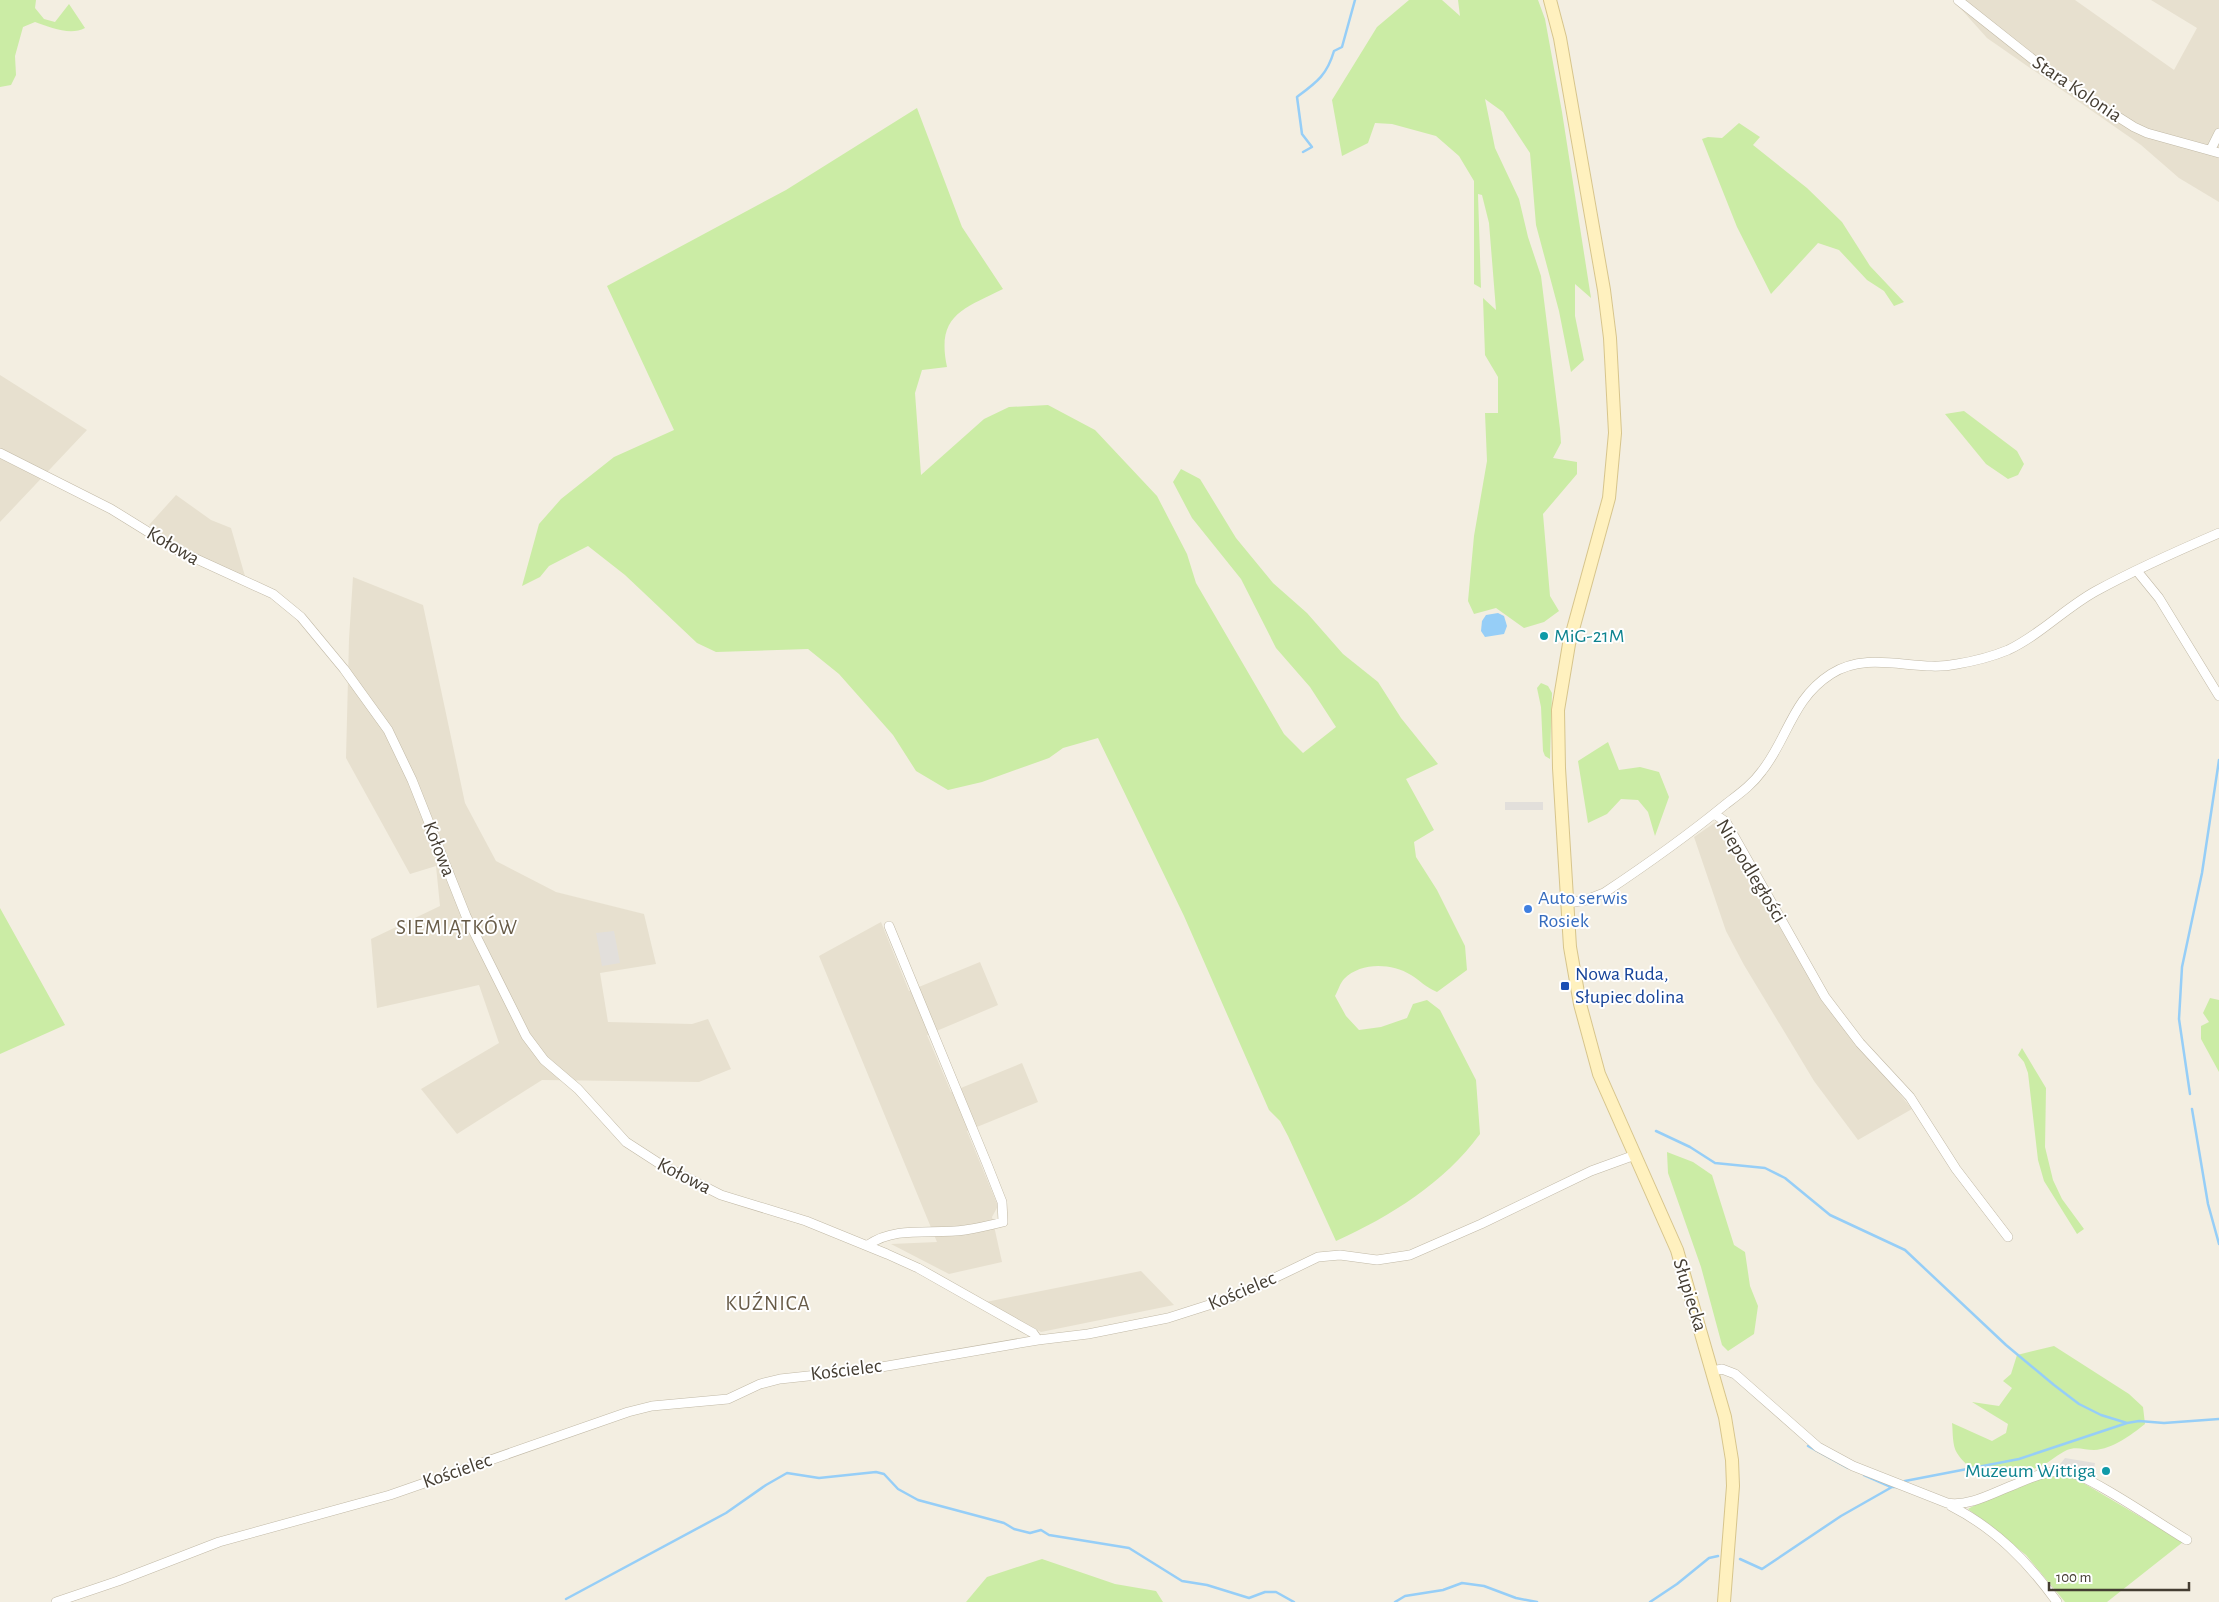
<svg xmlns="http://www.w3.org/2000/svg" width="2219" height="1602" viewBox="0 0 2219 1602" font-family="'Alegreya Sans',sans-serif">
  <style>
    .residential { fill: #e7e0cf }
    .green { fill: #cbeca5 }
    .parking { fill: #e2dfdb }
    .water { fill: #96cef7 }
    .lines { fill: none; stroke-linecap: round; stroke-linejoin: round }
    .stream { stroke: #96cef7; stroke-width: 2.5 }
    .street-casing { stroke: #c1b9a6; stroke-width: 10 }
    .secondary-casing { stroke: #d7c58c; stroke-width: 14 }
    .street { stroke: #fff; stroke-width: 9 }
    .secondary { stroke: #fff1bf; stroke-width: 12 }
    .culture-dot { fill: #0f9aa8; stroke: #fff; stroke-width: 2 }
    .shop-dot { fill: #3f7fe0; stroke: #fff; stroke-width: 2 }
    .transit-dot { fill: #1a4fb4; stroke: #fff; stroke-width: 2 }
    .labels { text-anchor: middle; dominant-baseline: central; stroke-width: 4; stroke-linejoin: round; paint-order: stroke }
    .street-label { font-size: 20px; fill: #443d32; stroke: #fff }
    .culture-label { font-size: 20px; fill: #0d838f; stroke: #fff; text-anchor: start }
    .shop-label { font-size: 20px; fill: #366cbe; stroke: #fff; text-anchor: start }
    .transit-label { font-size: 20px; fill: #164399; stroke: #fff; text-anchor: start }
    .neighbourhood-label { font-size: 21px; letter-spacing: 1px; fill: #685c48; stroke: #fff }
  </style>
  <rect width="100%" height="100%" fill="#f3eee1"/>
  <path class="residential" d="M1953,0h122l99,70 23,-42 -46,-28h68v202l-40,-24 -38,-33 -154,-107z
    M0,375l87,55 -87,92z
    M176,495l35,25 20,8 14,48 -45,-16 -51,-35z
    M353,577l70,28 42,198 31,58 60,31 88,22 12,50 -56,9 8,49 84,2 16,-5 23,50 -32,13 -157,-2 -85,54 -36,-45 78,-46 -20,-58 -102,23 -6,-69 69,-33 -4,-40 -26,8 -64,-116 3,-119z
    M1717,821l106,179 89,109 -54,31 -44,-59 -70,-116 -18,-34 -32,-94z
    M881,922l28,69 71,-29 18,43 -71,30 24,57 71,-29 16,39 -71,29 31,75 -6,11 10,45 -53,12 -58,-30 46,-2 -118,-286z
    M1141,1271l33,34 -133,27 -55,-30z"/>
  <path class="green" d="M0,0h36l-1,8 9,11 11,3 14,-18 16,24c-15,8 -35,-1 -50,-6l-12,5 -8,29 1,19 -5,10 -11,2z
    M1409,0h33l18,16 -2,-16h80l7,19 17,93 29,186 -16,-14v32l9,44 -13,12 -12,-61 -23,-86 -6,-72 -27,-41 -18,-13 10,49 24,51 9,38 13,39 19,153 1,14 -8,15 24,4v12l-34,40 7,82 9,15 -15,11 -20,6 -28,-20 -22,6 -6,-13 6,-65 13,-75 -2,-48h13v-36l-13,-22 -2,-57 13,12 -7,-87 -7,-28 -4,-1 3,94 -7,-4v-103l-15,-25 -23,-20 -44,-12 -17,-1 -7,20 -26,13 -10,-56 45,-73z
    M917,108l45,119 41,62c-40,20 -67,26 -56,78l-25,3 -7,23 6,82 63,-56 25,-12 39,-2 47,25 62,66 30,58 9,29 88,151 19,19 33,-26 -26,-40 -34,-39 -35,-69 -49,-61 -19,-36 8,-13 19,10 36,59 37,45 34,30 36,41 35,28 23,36 37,46 -32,15 28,51 -20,12 2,15 21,33 28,56 2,24 -30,22c-12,-5 -16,-11 -26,-17 -20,-12 -50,-13 -67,4 -4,4 -6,12 -9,17l11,20 13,14 22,-3 26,-9 6,-14 14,-4 13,10 36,70 4,54c-36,49 -89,82 -144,107l-48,-105 -8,-15 -11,-11 -85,-194 -86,-178 -35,10 -14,10 -67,24 -34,8 -32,-19 -23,-36 -54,-61 -31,-25 -92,3 -19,-9 -72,-68 -37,-29 -39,20 -9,11 -18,9 17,-62 22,-25 53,-42 60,-27 -67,-144 179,-96z
    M1739,123l21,14 -7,8 54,43 35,34 28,44 34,36 -10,4 -10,-15 -17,-11 -28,-30 -21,-7 -47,51 -34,-67 -35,-88 6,-2 14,1z
    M1964,411l53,40 7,13 -6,11 -10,4 -22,-15 -41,-50z
    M1541,683l7,3 4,7 -2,66 -5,-3 -2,-5 -2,-44 -4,-19z
    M1608,742l11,28 21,-3 19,5 10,25 -14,39 -7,-24 -10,-12 -17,-1 -14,15 -19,9 -10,-62z
    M0,908l65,117 -65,29z
    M2210,998l9,2v72l-18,-33v-13l8,-4 -6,-9z
    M2022,1048l24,40 -1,59 8,33 9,19 22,30 -7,5 -33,-53 -6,-21 -10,-87 -4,-11 -6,-7z
    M1667,1152l26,10 19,13 22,70 11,7 5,34 8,20 -4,28 -26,17 -6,-6 -21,-78 -33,-94z
    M2054,1346l75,48 14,13 2,17c-14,11 -32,25 -51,26 -9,0 -18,-4 -27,0 -9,4 -17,12 -26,16 -28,12 -65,17 -84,-13 -5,-7 -4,-22 -5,-30l40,18 14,-8 2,-9 -36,-22 27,4 13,-18 -9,-7 8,-7 6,-19z
    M2058,1476l12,1 15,7 98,58 -76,60h-42l-39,-47 -58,-46c27,-15 59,-28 90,-33z
    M1042,1559l73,25 41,7 7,11h-197l21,-25z"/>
  <path class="parking" d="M1505,802h38v8h-38z
    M614,931l6,32 -18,3 -6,-33z
    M2065,1458l30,5 -3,16 -35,-11z"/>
  <path class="water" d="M1498,613l6,3 3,10 -3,8 -19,3 -4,-6 1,-10 4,-6z"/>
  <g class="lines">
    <path class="stream" d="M1303,152l9,-5 -10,-13 -5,-37c20,-15 30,-22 37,-46l8,-4 13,-47
      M2190,1094l-11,-75 3,-52 20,-94 17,-113
      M2192,1109l16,95 11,40
      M1656,1131l34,16 25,16 50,5 20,10 45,37 75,35 101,95 48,40 25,19 22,11 26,8
      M1808,1446l40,22
      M1864,1475l27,12
      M1905,1481l114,-22 108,-36 12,-2 25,2 55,-4
      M1740,1559l22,10 79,-53 51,-29h5
      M566,1599l160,-86 40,-28 21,-12 32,5 57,-6 8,2 14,15 20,11 86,23 10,6 16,4 11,-3 8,5 80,13 53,33 25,4 42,13 16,-6h11l18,10
      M1395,1602l10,-6 38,-6 19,-7 22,3 32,12 21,4
      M1650,1602l27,-18 32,-26 9,-2"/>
    <defs>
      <path id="street" d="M1958,0l97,77 79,50 13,6 72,20
        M2211,149l8,-16
        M0,453l111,56 68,42 94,43 28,23 43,52 44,61 24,50 54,136 60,120 18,24 34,29 48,53 34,22 61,31 85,26 81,33 31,14 115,65 5,7
        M2137,571l22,27 60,98
        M1716,815l10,7 99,175 35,46 50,54 46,72 52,68
        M1568,903l18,-3 18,-7c42,-28 83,-57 122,-89 13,-10 26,-19 36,-33 26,-33 30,-72 69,-97 39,-25 85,-1 126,-10 18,-3 34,-7 51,-14 32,-15 57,-42 88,-59 40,-22 81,-40 123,-58
        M868,1245c28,-20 65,-10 97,-15 13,-2 26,-5 38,-8l-1,-20 -15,-38 -98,-238
        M1713,1371l9,-2 13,5 83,73 35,19 94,37c23,4 47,-11 69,-19 14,-6 32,-14 48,-13 23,2 99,55 123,69
        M1951,1506c45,23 77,56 106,96
        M56,1602l62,-21 101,-39 171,-47 238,-83 24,-6 76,-7 32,-15 20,-5 84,-9 174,-30 50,-6 80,-16 69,-22 81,-39 22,-2 37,5 33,-5 71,-31 110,-53 44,-16"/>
      <path id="secondary" d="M1550,0l10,38 44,252 6,48 5,95 -6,65 -40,146 -11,66 1,58 11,179 10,57 19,70 78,176 48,167 7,43 1,26 -9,116"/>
    </defs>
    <use href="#street" class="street-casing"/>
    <use href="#secondary" class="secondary-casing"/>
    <use href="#street" class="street"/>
    <use href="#secondary" class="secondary"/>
  </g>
  <g class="culture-dot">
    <circle cx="1544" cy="636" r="5"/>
    <circle cx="2106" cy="1471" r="5"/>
  </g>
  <circle class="shop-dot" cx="1528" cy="909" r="5"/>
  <rect class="transit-dot" x="1560" y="981" width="10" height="10" rx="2.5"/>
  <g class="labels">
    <g class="street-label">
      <text transform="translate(2077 89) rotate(34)">Stara Kolonia</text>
      <text transform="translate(173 546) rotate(30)">Kołowa</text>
      <text transform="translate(439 849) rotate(69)">Kołowa</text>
      <text transform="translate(1751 871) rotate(59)">Niepodległości</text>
      <text transform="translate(684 1176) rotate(27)">Kołowa</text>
      <text transform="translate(1242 1291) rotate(-23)">Kościelec</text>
      <text transform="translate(1690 1295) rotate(73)">Słupiecka</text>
      <text transform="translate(846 1370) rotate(-7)">Kościelec</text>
      <text transform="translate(457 1471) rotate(-19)">Kościelec</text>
    </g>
    <g class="culture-label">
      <text x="1554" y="636">MiG-21M</text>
      <text x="2096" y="1471" text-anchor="end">Muzeum Wittiga</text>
    </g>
    <g class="shop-label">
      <text x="1538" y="898">Auto serwis<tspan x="1538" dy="23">Rosiek</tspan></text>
    </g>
    <g class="transit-label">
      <text x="1575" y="974">Nowa Ruda,<tspan x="1575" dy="23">Słupiec dolina</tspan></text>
    </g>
    <g class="neighbourhood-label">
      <text x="457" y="927">SIEMIĄTKÓW</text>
      <text x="768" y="1303">KUŹNICA</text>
    </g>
  </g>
  <path d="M2049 1582v8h140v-8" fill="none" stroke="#443d32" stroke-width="2.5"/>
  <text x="2056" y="1582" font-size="15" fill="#443d32" stroke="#ffffff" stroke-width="4" paint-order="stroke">100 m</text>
</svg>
